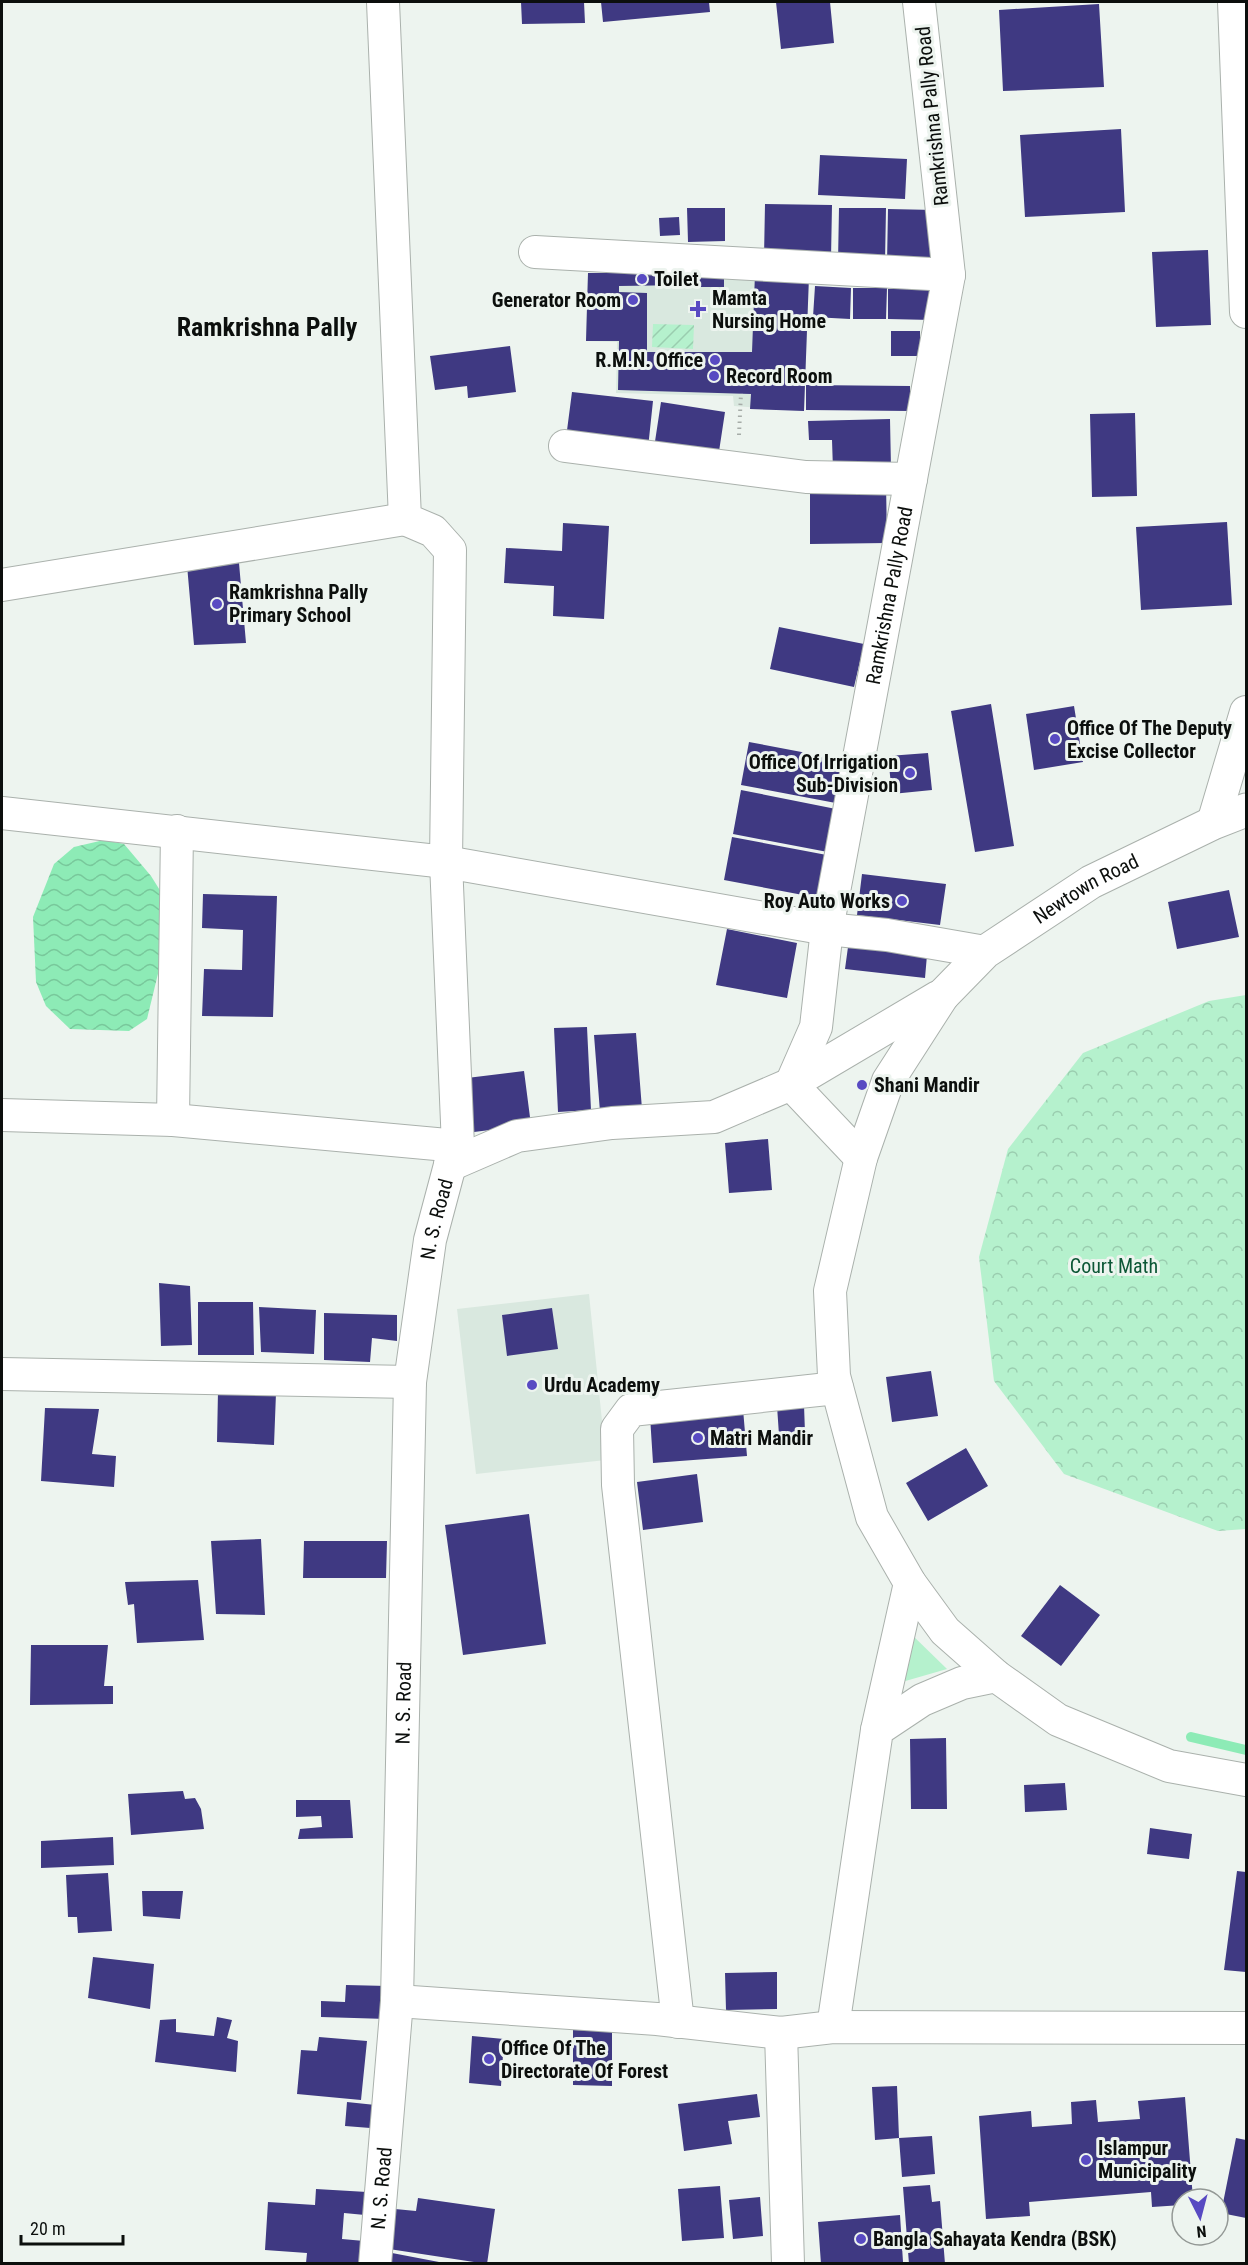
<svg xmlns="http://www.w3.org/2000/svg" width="1248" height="2265" viewBox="0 0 1248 2265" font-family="'Roboto Condensed',sans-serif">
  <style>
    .built { fill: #d9e8df }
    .grass { fill: #b5f1cd }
    .park { fill: url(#park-crowns) }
    .garden { fill: url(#garden-furrows) }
    .water { fill: url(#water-waves) }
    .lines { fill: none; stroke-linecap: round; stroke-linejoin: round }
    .stream { stroke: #8debb6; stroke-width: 10 }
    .building { fill: #3f3982 }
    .minor-casing { stroke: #aab1ac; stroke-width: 34 }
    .tertiary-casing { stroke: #aab1ac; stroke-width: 35 }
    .path { stroke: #a6aca8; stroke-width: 4; stroke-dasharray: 1.5 4.5; stroke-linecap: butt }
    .minor { stroke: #fff; stroke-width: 32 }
    .tertiary { stroke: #fff; stroke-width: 33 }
    .poi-dot { fill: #584ac2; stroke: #edf4ef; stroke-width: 2 }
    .labels { text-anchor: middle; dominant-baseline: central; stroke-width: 6; stroke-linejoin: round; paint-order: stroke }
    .street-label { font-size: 20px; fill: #0c0f0d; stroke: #edf4ef }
    .poi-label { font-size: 20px; font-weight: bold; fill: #0c0f0d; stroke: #edf4ef; text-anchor: start }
    .park-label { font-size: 20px; fill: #0c5736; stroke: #edf4ef }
    .district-label { font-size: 26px; font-weight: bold; fill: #0c0f0d; stroke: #edf4ef }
  </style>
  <defs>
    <pattern id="park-crowns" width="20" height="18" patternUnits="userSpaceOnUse" patternTransform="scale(1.5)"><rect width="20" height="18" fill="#b5f1cd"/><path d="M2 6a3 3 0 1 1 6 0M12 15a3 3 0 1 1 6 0" fill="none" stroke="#9acdaf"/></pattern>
    <pattern id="garden-furrows" width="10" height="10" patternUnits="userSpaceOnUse" patternTransform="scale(1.5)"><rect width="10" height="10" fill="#b5f1cd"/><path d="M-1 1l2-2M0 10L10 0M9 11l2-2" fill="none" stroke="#9acdaf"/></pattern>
    <pattern id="water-waves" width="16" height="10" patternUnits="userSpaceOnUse" patternTransform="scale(1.5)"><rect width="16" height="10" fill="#8debb6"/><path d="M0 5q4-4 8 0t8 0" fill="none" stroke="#78c89b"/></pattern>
  </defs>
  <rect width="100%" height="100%" fill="#edf4ef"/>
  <path class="built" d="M588,273l221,3 -5,135 -70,-5 -1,-10 -117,-3 1,-51 -31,-1z
    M589,1294l17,166 -130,14 -19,-165z"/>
  <path class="grass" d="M909,1632l38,37 -45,13z"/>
  <path class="park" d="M1246,995v534l-28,2 -154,-57 -70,-93 -15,-124 29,-108 75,-96 126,-52z"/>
  <path class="garden" d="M653,324l41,1 -1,24 -41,-2z"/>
  <path class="water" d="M104,840l20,4 27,32 10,16 3,57 -17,70 -18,12 -59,-2 -24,-23 -10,-24 -3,-65 21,-53 20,-17z"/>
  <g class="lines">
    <path class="stream" d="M1191,1737l55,13"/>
  </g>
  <path class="building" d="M521,2h63l1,21 -63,1z
    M601,2h108l1,10 -107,10z
    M776,2h54l4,41 -53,6z
    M1099,4l5,83 -101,4 -4,-81z
    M1121,129l4,83 -100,5 -5,-82z
    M820,155l87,4 -2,40 -87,-4z
    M765,204l67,1 -1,54 -67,-2z
    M687,208h38v33l-37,1z
    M839,208h47l-1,54h-47z
    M888,209l47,1 -1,54h-47z
    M679,217l1,18 -20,1 -1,-18z
    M1208,250l3,75 -55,2 -4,-75z
    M688,267v18l-69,1v6l28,1v59h105l3,-78 54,2 -5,135 -54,-2 1,-15 -133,-4 1,-49h-33l2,-68h31l1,-5z
    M691,270l33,1v16h-33z
    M815,286l36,2 -1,31 -37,-2z
    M853,288h34l-1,31h-33z
    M888,289h45l-1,31 -44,-1z
    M891,331h29v25h-29z
    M510,346l6,46 -48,6 -1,-12 -32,4 -5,-34z
    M806,385l104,1v25l-104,-1z
    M572,392l81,9 -5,47 -82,-10z
    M661,402l64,10 -7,46 -64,-10z
    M1135,413l2,83 -45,1 -2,-83z
    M890,419l1,49 -58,2 -1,-30h-23l-1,-19z
    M886,482l1,61 -77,1v-60z
    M1227,522l5,83 -91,5 -5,-83z
    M563,523l46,3 -5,93 -51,-3 1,-30 -50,-3 2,-35 56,3z
    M239,563l7,80 -52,2 -7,-80z
    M779,627l85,17 -10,43 -84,-18z
    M991,704l23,142 -39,6 -24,-141z
    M1074,706l9,56 -49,8 -8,-56z
    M749,742l100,19 -8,43 -100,-19z
    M928,753l4,37 -40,4 -4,-38z
    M741,790l100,20 -8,43 -100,-19z
    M732,837l100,19 -8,43 -100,-19z
    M862,874l84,10 -6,41 -83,-10z
    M1229,890l10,47 -62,12 -9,-47z
    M203,894l74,2 -4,121 -71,-1 2,-47 38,1 1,-40 -41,-2z
    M727,929l70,14 -10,55 -71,-13z
    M848,947l79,8 -2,23 -80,-9z
    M587,1027l4,83 -33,2 -4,-84z
    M636,1033l6,76 -42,3 -6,-77z
    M524,1071l7,54 -57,7 -7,-54z
    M768,1139l4,51 -43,3 -4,-50z
    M159,1283l31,3 2,59 -31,1z
    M198,1302h55l1,53h-56z
    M259,1307l57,3 -2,44 -53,-2z
    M552,1308l6,41 -51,7 -5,-41z
    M324,1313l73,2v26l-25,-3 -2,24 -46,-2z
    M931,1371l7,45 -46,6 -6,-45z
    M218,1391l58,2 -2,52 -57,-3z
    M804,1405l1,28 -26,2 -2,-29z
    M45,1408l54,1 -7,45 24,2 -2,31 -73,-6z
    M743,1409l4,47 -94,7 -3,-47z
    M966,1448l22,38 -60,35 -22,-38z
    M697,1474l6,48 -60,8 -6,-48z
    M529,1514l17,130 -83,11 -18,-130z
    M261,1539l4,76 -49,-1 -5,-73z
    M304,1541h83l-1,37h-83z
    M198,1580l6,60 -67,3 -3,-39 -6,1 -3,-23z
    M1060,1585l40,30 -39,51 -40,-30z
    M31,1645h77l-4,41h9v18l-83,1z
    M946,1738l1,71h-36l-1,-70z
    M1065,1783l2,27 -42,2 -1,-27z
    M183,1791l2,8 10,-1 6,11 3,20 -73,6 -3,-41z
    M296,1800h54l3,38 -55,1 2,-10 22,-2 -1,-11 -25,1z
    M1150,1828l42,6 -3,25 -42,-5z
    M113,1837l1,28 -73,3v-27z
    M1237,1871l9,1v100l-22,-2z
    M108,1873l4,58 -34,2 -1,-16h-9l-2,-42z
    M142,1891h41l-3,28 -37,-3z
    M93,1957l61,7 -4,45 -62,-11z
    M777,1972v37l-51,1 -1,-37z
    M346,1985l42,1 -1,33 -66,-2v-16l24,1z
    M217,2017l15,3 -5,18 11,3 -2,31 -81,-10 5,-42 16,-1v13l38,4z
    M573,2030l39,1v55l-39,-1z
    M472,2036l32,3 -3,47 -32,-3z
    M319,2037l48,4 -6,59 -64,-6 4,-44 16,1z
    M897,2086l2,52 -24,2 -3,-53z
    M757,2094l3,23 -32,4 4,23 -48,7 -6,-47z
    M1185,2097l8,102h-11v6l-30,2 -1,-15 -122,10 1,14 -44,3 -7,-103 52,-5 1,16 40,-3 -1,-22 25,-2 2,22 42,-3 -2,-18z
    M347,2102l38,4 -2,23 -38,-3z
    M932,2136l3,38 -33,3 -3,-39z
    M1236,2138l10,2v78l-25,-5z
    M930,2185l2,17 8,-1 5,63h-36l-6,-77z
    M720,2186l4,52 -42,3 -4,-52z
    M316,2189l51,3 -2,23 -21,-2 -2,26 22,2 -2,23 -56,-1 1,-10 -42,-3 3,-48 47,3z
    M760,2197l3,39 -30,3 -4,-39z
    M418,2198l77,11 -8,55 -98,-15 6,-40 21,2z
    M900,2215l3,47 -82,2 -3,-42z
    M392,2253l47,9v2h-48z"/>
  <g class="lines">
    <defs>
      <g id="minor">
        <path d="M1234,2l12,310"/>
        <path d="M535,252l414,23"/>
        <path d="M565,446l241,31 105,2"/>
        <path d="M2,585l403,-66"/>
        <path d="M2,813l444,49 4,-312 -17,-19 -28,-12 -22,-517"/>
        <path d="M1213,823l33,-111"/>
        <path d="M944,994l-56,87 -27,77 -31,133 4,85 38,141 38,66 35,48 51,45 62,44 111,46 77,14"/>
        <path d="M2,1115l171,5 285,26"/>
        <path d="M173,1120l4,-289"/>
        <path id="s1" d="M861,1158l-70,-74 25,-57 11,-98 122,-654 -30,-273"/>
        <path d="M450,1165l67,-29 95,-13 102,-6 77,-33 147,-87"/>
        <path d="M2,1374l408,8"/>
        <path d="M877,1730l33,-147"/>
        <path d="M397,2001l260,18 124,14 52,-6 413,1"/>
        <path d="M678,2022l-60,-537 -1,-56 14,-19 206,-22"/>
        <path d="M833,2027l44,-297 45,-30 40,-17 34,-7"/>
        <path d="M781,2033l7,231"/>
        <path id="s2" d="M375,2264l22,-263 13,-619 20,-142 20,-75 8,-19 -12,-284 381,67 60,6 98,17"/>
      </g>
      <g id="tertiary">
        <path id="s3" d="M944,994l41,-42 106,-70 122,-59 33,-13"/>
      </g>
    </defs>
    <use href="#minor" class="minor-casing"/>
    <use href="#tertiary" class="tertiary-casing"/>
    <path class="path" d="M739,435l2,-42"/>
    <use href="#minor" class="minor"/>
    <use href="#tertiary" class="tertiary"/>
  </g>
  <g class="poi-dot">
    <circle cx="642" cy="279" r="6"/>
    <circle cx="633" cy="300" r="6"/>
    <path d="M695 300h6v6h6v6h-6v6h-6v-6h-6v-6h6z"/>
    <circle cx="715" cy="360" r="6"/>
    <circle cx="714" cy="376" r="6"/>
    <circle cx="217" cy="604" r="6"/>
    <circle cx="1055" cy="739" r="6"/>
    <circle cx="910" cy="773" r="6"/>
    <circle cx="902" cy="901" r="6"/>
    <circle cx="862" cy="1085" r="6"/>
    <circle cx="532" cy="1385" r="6"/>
    <circle cx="698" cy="1438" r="6"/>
    <circle cx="489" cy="2059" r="6"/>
    <circle cx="1086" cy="2160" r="6"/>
    <circle cx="861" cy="2239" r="6"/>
  </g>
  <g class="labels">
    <g class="street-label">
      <text transform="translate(932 116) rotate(-96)">Ramkrishna Pally Road</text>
      <text stroke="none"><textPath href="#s1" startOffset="602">Ramkrishna Pally Road</textPath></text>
      <text stroke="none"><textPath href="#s3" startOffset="178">Newtown Road</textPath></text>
      <text stroke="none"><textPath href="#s2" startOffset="1048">N. S. Road</textPath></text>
      <text stroke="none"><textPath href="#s2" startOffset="562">N. S. Road</textPath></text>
      <text stroke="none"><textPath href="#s2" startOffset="76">N. S. Road</textPath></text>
    </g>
    <g class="poi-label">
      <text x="654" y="279">Toilet</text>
      <text x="712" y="298">Mamta<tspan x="712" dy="23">Nursing Home</tspan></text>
      <text x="621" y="300" text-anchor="end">Generator Room</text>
      <text x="703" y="360" text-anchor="end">R.M.N. Office</text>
      <text x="726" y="376">Record Room</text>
      <text x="229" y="592">Ramkrishna Pally<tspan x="229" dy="23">Primary School</tspan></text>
      <text x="1067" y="728">Office Of The Deputy<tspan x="1067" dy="23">Excise Collector</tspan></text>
      <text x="898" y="762" text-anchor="end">Office Of Irrigation<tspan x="898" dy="23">Sub-Division</tspan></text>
      <text x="890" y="901" text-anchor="end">Roy Auto Works</text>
      <text x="874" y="1085">Shani Mandir</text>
      <text x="544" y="1385">Urdu Academy</text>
      <text x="710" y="1438">Matri Mandir</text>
      <text x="501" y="2048">Office Of The<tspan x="501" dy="23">Directorate Of Forest</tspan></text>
      <text x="1098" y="2148">Islampur<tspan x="1098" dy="23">Municipality</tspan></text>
      <text x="873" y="2239">Bangla Sahayata Kendra (BSK)</text>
    </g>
    <g class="park-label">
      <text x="1114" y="1266">Court Math</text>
    </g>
    <g class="district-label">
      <text x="267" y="327">Ramkrishna Pally</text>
    </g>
  </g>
  <rect width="1248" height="2265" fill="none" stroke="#0c0f0d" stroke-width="6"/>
  <g transform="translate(1200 2217) rotate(174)"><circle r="28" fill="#edf4ef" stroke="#939895" stroke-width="1.5"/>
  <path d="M0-4.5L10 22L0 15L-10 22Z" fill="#584ac2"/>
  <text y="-9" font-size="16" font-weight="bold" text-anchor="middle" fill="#0c0f0d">N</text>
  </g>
  <path d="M21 2235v9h102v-9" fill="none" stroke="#0c0f0d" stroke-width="3"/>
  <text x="30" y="2235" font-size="18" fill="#0c0f0d" stroke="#edf4ef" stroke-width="4.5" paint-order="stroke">20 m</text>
</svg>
